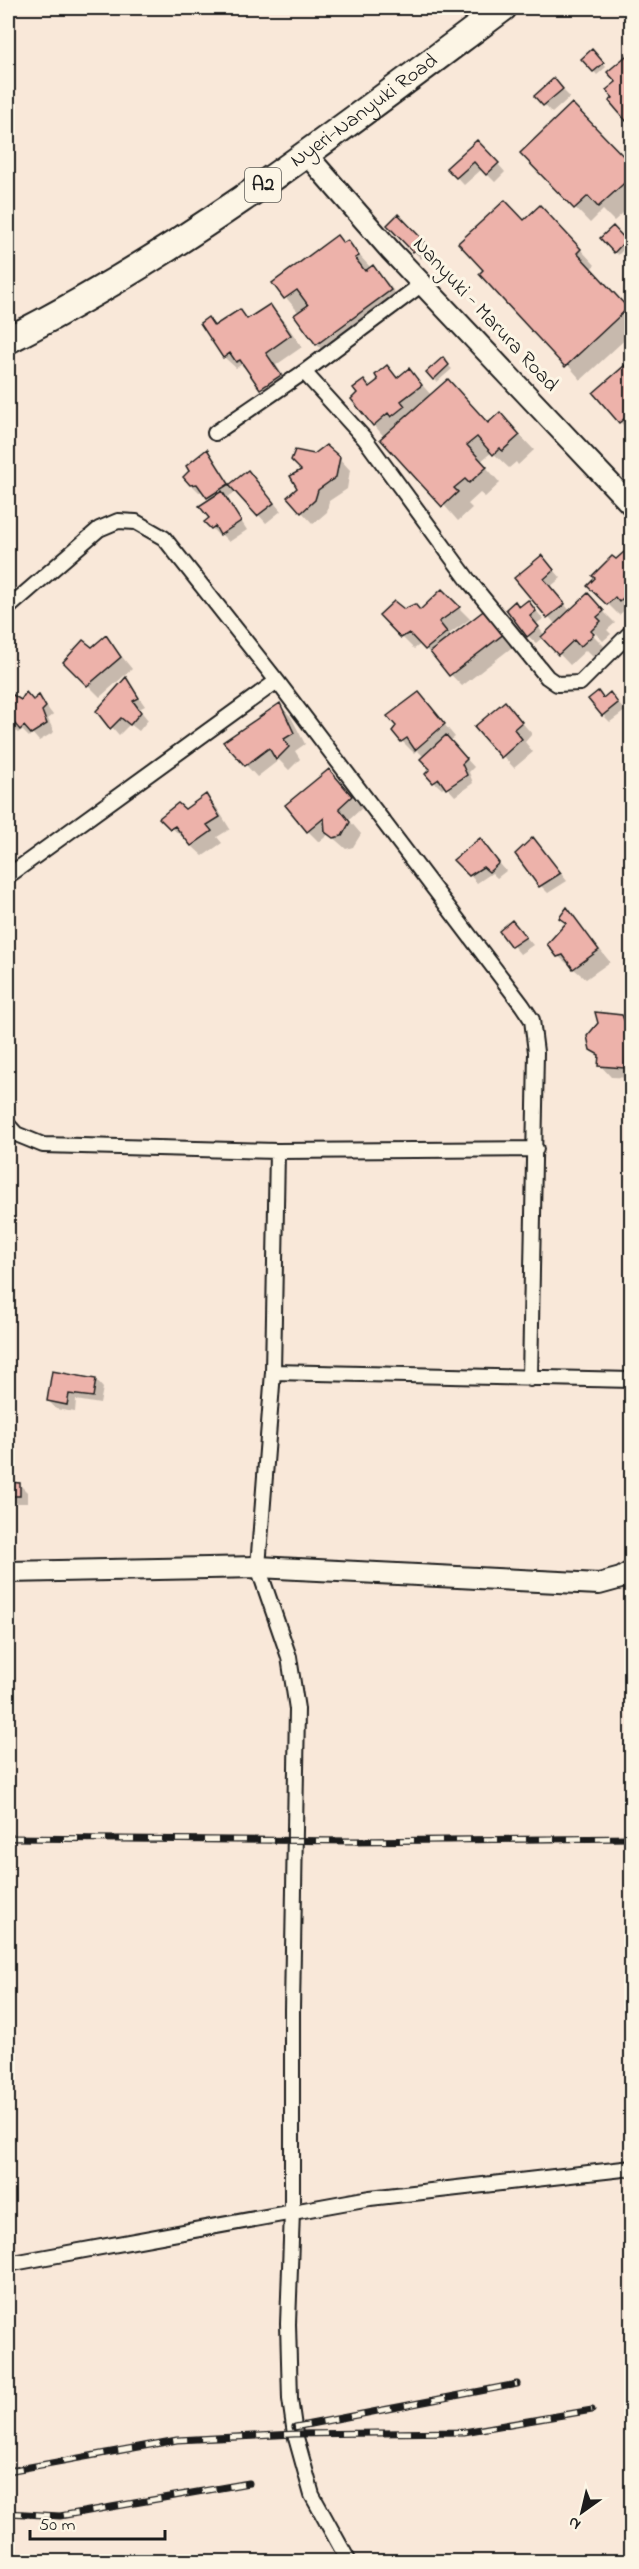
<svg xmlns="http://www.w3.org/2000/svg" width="639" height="2569" viewBox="0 0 639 2569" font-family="'Indie Flower',sans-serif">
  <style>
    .shadow { fill: #0003 }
    .building { fill: #edb2aa; stroke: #1c1c1c; stroke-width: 1.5 }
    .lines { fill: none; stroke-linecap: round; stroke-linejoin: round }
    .street-casing { stroke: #1c1c1c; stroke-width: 18 }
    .secondary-casing { stroke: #1c1c1c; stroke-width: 24 }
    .highway-casing { stroke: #1c1c1c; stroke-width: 30 }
    .street { stroke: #fcf5e5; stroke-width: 14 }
    .secondary { stroke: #fcf5e5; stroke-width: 20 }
    .highway { stroke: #fcf5e5; stroke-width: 26 }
    .rail-casing { stroke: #1c1c1c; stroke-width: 7 }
    .rail { stroke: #fcf5e5; stroke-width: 4.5; stroke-dasharray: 14; stroke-linecap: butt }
    .labels { text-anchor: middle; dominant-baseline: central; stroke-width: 6; stroke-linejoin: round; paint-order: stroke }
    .shield { fill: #fcf5e5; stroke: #5f5d58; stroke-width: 1.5 }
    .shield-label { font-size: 20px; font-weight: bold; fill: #1c1c1c }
    .street-label { font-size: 21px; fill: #1c1c1c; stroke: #fcf5e5 }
  </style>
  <rect width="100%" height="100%" fill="#f9e8d9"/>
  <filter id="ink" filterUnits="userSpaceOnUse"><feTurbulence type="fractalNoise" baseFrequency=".0167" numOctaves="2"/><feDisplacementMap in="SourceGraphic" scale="12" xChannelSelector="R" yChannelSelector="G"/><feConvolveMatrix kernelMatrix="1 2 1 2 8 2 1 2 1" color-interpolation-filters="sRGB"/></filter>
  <g filter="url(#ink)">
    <path class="shadow" d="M632,24v10l-6,-6z
      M592,51l14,16 -9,8 -14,-16z
      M561,88l9,9 -18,16 -16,-17z
      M485,149l20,23 -10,10 -13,-13 -18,16 -16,-17z
      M522,153l110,13v39l-18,16 -11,-11 -13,13z
      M398,217l32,33 -9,9 -32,-34z
      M524,222h31l40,43 -5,4 42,44v20l-51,47 -96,-110z
      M613,228l15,17 -10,10 -16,-17z
      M347,242l24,26 16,14 18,24 -73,53 -15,-14 -21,-29 3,-3 -25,-30z
      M270,306l11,11 21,30 -26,18 15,22 -19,12 -22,-27 -9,-7 -5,3 -12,-11 -16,-38 8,8 24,-16 9,9z
      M632,361v72l-12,-11z
      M446,363l6,6 -15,13 -9,-10z
      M387,367l11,12 11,-9 22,25 58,29 11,-10 34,36 -16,15 -2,-3 -7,6 -17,-16 -11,9 19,22 -15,14 -5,-4 -12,11 4,4 -14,13 -84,-96 -4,-37 11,-8z
      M207,451l24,34 17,-13 33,39 -15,12 -29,-32 -11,7 21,32 -18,12 -8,-8 -2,2 -13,-14 5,-4v-18l-7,-9 -5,1 -8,-8z
      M339,458l11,12 -3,19 -18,12 -2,11 -14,12 -11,-12 -3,-24z
      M616,561l16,1v49l-5,-3 -8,7 -29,-29z
      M549,564l12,14 -11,9 21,25 17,-16 27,27 -8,7 4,4 -8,7 -17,-17 -2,2 20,20 -11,11 -7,-7 -16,15 -27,-28 -7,6 -8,-7 -8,-28 8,-6 7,7 8,10 -7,5 9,12 11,-11 -40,-47z
      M442,591l28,28 -21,15 3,4 34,-27 29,34 -53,41 -41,-42 -7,5 -12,-12 2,-26h16z
      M106,637l26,32 -32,28 -35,-35 28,-13z
      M126,679l19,27 -6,3 9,11 -9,11 -9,-7 -11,11 -21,-24z
      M8,694l13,8h12l6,-5 14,18 -5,4 6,13 -15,9 -7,-8 -3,4 -7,-7 -4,3 -10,-9z
      M419,694l36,43 -5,4 24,26 -5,5 4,11 -18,13 -9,-10 -4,3 -8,-7 -2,-13 -8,-12 -7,-7 -3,3 -12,-12z
      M610,694l15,17 -15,11 -7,-7v-16z
      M505,703l27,31 -7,8 8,10 -19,16 -38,-41z
      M280,705l11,12 14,27 -10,7 5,8 -11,11 -10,-10 -22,17 -11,-12z
      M340,783l22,25 -13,12 12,14 -8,13 -7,2 -17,-15 -10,8 -11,-11z
      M206,796l11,12 13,21 -13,8 5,6 -19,13 -42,-38 24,-8z
      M533,839l34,42 -19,12 -7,-7z
      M480,840l26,31 -9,7 -5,-5 -15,10 -21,-23z
      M567,909l43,53 -24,17 -28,-23 9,-32z
      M519,929l14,16 -13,9 -19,-23z
      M621,1017l11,7v54l-21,-1 -11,-12v-7l-8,-9z
      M96,1380l7,8 -3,16 -24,-4 -1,12 -19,-3 -7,-8z
      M8,1484h11l8,8v11h-19z"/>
    <path class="building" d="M592,49l12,14 -11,9 -12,-13z
      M632,51v71l-3,-3 -3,2 -17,-20 4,-3 -7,-8 10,-8 -9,-10z
      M554,78l9,11 -20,17 -9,-10z
      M572,103l60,62v11l-34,31 -10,-11 -14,13 -54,-56z
      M477,140l22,23 -13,12 -12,-13 -18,16 -10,-10z
      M505,200l19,20 16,-15 41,44 -4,4 51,55 -63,59 -86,-93 4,-4 -25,-27z
      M398,214l26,27 -11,11 -26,-27z
      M613,226l13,14 -12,13 -14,-15z
      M337,235l6,8 5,-3 11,16 -4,2 10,13 8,-6 18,25 -75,55 -22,-30 14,-10 -11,-15 -13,9 -12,-16z
      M270,304l21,31 -25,18 15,22 -21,14 -20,-29 -4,2 -6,-9 -7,5 -23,-35 8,-6 6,9 26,-17 7,10z
      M443,357l6,8 -16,15 -7,-8z
      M632,359v67l-7,-8 -6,5 -26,-30z
      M387,365l10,13 12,-10 13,17 -21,16 4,5 -14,11 -3,-4 -15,13 -22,-27 6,-6 -4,-5 11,-8 5,7 9,-7 -3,-5z
      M448,379l40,44 12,-11 20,23 -18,16 -2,-3 -7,7 -16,-18 -10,8 20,22 -18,16 -4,-4 -11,9 4,4 -16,15 -62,-68z
      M326,445l14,12 -4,20 -18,13 -3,10 -14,13 -14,-16 10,-9 -7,-12 11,-6 -10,-10 4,-10 19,4z
      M207,449l22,35 -22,14 -10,-14 -7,1 -7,-8 6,-6 -3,-5z
      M248,470l26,33 -17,13 -28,-31z
      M222,491l19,30 -21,14 -5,-9 -4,3 -7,-7 5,-4 -10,-12z
      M624,552l8,8v29l-13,13 -4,-5 -8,8 -20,-19 8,-8 -3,-2 20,-20 4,3z
      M542,555l12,15 -10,9 21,25 -18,14 -33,-40z
      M442,589l18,18 -21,15 8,10 -22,18 -16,-17 -8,5 -22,-23 15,-14 10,8 11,-5 5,6z
      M588,593l16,18 -7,6 4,4 -10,10 3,3 -14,13 -6,-7 -16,15 -17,-18z
      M528,600l8,11 -6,5 9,11 -12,10 -21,-28 9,-8 4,6z
      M486,609l19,24 -56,43 -19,-24z
      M106,635l15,22 -34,29 -24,-24 20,-22 9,7z
      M126,677l13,21 -6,3 8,11 -11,13 -9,-7 -11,11 -14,-18z
      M598,691l5,7 7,-6 8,11 -16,13 -14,-17z
      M8,692l13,8 5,-8 7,8 6,-5 7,12 -4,4 5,13 -16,10 -7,-8 -4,4 -6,-7 -5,4z
      M419,692l26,32 -30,26 -8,-12 -6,4 -9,-11 4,-5 -9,-10z
      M505,701l17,21 -8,7 8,10 -21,19 -27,-31z
      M280,703l14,30 -10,6 5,8 -13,13 -7,-12 -24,18 -22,-24z
      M446,735l21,24 -5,5 5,11 -21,14 -7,-10 -6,4 -8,-9 5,-5 -10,-10z
      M329,769l23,27 -13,12 11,14 -8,14 -9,2 -8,-6 -1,-14 -17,14 -22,-27z
      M206,794l14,23 -13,8 5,6 -21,15 -16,-20 -5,3 -11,-11 19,-15 7,6z
      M533,837l28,36 -22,14 -24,-33z
      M480,838l19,25 -10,9 -6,-5 -14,9 -16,-16z
      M567,907l32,43 -26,19 -10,-14 -6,2 -10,-13 19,-21 -7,-5z
      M512,920l14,17 -15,10 -12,-16z
      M595,1012l27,3 3,7h7v31h-5l-2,15 -27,-2 1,-11 -9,-5 -3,-14 11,-13z
      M52,1371l44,8 -3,18 -24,-3 -2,11 -20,-4z
      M8,1482l12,1v13h-12z"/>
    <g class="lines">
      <defs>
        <path id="street" d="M304,372l61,67 104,142 78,96 10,7 23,-1 52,-52
          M215,433l89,-61 118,-88
          M8,608l91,-79 19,-8 18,1 28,16 113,143 245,324 10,15 4,32 -6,327
          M8,876l269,-195
          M8,1125l8,9 27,11 234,6 259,-2
          M277,1151l-4,221 -15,195 31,90 8,52 -5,300v203l-4,112 2,75 5,35 17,61 37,67
          M273,1372l359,8
          M8,2264l362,-66 262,-30"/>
        <path id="secondary" d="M307,155l84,96 241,255
          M8,1572l250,-5 341,17 22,-6 11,-7"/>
        <g id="highway">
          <path id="s1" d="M8,340c178,-90 336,-213 495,-332"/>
        </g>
      </defs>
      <use href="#street" class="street-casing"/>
      <use href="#secondary" class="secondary-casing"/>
      <use href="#highway" class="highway-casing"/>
      <use href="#street" class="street"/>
      <use href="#secondary" class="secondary"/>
      <use href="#highway" class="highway"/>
      <defs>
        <path id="rail" d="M8,1838l345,3 279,-3
          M295,2427l222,-43
          M8,2471l169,-31 118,-6 169,-2 128,-22
          M8,2513l52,3 189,-33"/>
      </defs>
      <use href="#rail" class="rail-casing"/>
      <use href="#rail" class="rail"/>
    </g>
  </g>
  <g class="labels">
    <rect class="shield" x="245" y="168" width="36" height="34" rx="4.5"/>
    <g class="shield-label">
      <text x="263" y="185">A2</text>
    </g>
    <g class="street-label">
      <text stroke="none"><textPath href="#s1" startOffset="424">Nyeri-Nanyuki Road</textPath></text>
      <text transform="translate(485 315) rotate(47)">Nanyuki - Marura Road</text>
    </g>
  </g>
  <rect width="639" height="2569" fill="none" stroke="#fcf5e5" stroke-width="30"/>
  <rect x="15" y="15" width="609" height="2539" fill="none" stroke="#1c1c1c" stroke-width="2" filter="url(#ink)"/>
  <g transform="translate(582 2512) rotate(214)" stroke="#fcf5e5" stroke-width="4.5" paint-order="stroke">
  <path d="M0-4.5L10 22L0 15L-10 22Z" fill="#1c1c1c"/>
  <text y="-9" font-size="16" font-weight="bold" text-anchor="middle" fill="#1c1c1c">N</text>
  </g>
  <path d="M30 2530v9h135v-9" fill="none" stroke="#1c1c1c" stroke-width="3"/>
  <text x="39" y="2530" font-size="18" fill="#1c1c1c" stroke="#fcf5e5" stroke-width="4.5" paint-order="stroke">50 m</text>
</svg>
